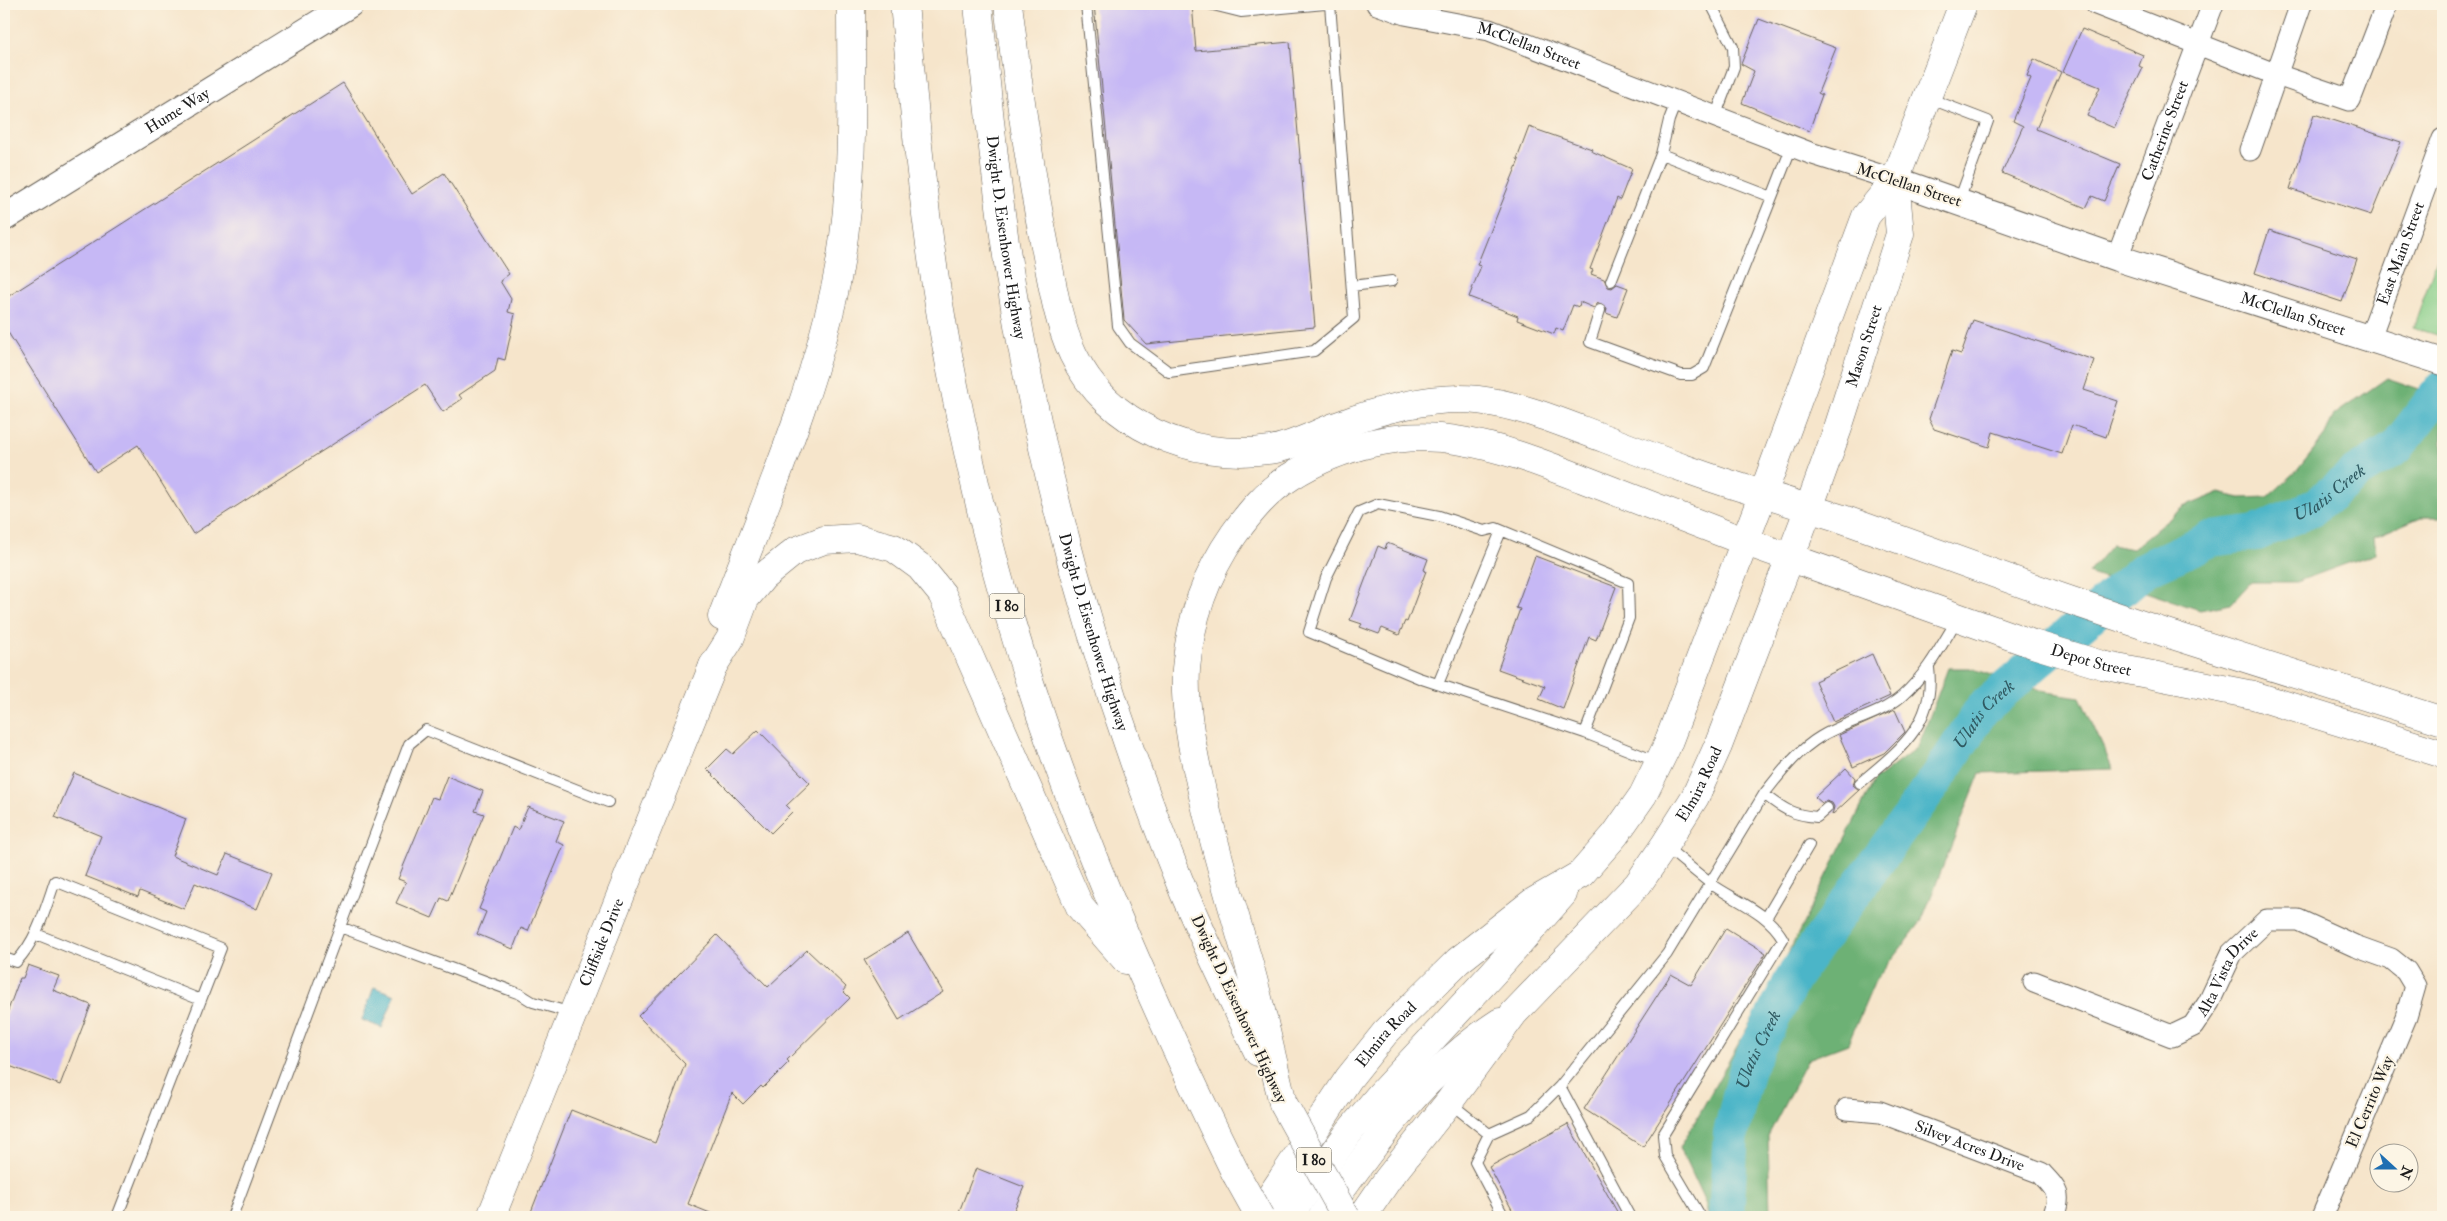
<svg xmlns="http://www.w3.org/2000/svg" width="2447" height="1221" viewBox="0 0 2447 1221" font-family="'IM FELL Double Pica',serif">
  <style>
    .green { fill: #87ce89; stroke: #527552 }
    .forest { fill: #6db175; stroke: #446648 }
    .water { fill: #4bb5c8; stroke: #346872 }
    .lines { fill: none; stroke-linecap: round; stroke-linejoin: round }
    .river { stroke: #4bb5c8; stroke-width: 36 }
    .building { fill: #c6b8f5 }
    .service-casing { stroke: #686259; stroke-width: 12 }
    .minor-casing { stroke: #686259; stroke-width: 23 }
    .tertiary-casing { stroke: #686259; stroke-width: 28 }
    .secondary-casing { stroke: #686259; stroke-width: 29 }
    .primary-casing { stroke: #686259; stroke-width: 29 }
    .motorway-casing { stroke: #686259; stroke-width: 29 }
    .service { stroke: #fff; stroke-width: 10 }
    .minor { stroke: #fff; stroke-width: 21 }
    .tertiary { stroke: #fff; stroke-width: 26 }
    .secondary { stroke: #fff; stroke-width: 28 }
    .primary { stroke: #fff; stroke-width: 28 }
    .motorway { stroke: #fff; stroke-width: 28 }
    .motorway-bridge-casing { stroke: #686259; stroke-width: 29; stroke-linecap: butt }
    .motorway-bridge { stroke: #fff; stroke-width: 28 }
    .labels { text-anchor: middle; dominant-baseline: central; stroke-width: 4.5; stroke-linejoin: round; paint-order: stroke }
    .shield { fill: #fcf5e5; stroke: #5f5d58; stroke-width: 1 }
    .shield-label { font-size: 15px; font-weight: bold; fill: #1c1c1c }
    .street-label { font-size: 16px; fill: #1c1c1c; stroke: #fcf5e5 }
    .water-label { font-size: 18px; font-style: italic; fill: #2f5961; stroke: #fcf5e5 }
  </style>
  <rect width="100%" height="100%" fill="#fcf5e5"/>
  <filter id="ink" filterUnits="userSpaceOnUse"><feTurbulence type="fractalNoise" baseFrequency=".02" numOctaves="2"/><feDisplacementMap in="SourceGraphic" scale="10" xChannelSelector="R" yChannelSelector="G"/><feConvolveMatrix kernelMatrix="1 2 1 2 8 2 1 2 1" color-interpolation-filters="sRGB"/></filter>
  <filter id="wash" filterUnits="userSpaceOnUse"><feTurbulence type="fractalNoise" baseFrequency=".0096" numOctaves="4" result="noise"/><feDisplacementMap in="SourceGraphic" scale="20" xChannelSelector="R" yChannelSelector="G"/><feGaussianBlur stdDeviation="1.12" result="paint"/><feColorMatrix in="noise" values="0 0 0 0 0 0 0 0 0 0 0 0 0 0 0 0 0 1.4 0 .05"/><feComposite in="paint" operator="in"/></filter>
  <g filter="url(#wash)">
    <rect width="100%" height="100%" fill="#f6e5cb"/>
    <path class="green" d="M2443,242v95l-30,-9z"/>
    <path class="forest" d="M2387,378l56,19v120h-22l-47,20 2,16 -80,29h-45l-20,22 -31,6 -112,-37 24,-28 20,4 52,-42 35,-14 21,5 28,-1 28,-25 29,-37 9,-20z
      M1948,668h22l76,24 34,5 33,72 -133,4 -59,149 -46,59 -27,63 -40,15 -40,77 2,81h-62l-3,-15 -25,-54 102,-182 94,-189h3l39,-30z"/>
    <path class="water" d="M374,987l21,8 -13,33 -20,-8z"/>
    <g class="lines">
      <path class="river" id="s1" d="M1726,1217l5,-84 16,-65 47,-92 146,-202 42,-65 163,-140 66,-30 46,-6 57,-26 42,-34 40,-25 47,-61"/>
    </g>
    <g id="blocks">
      <path class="building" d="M1094,4h98l4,47 94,-9 25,285 -169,17 -22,-24z
        M1759,19l77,29 -18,45 4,2 -13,36 -67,-28 12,-32 -13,-7z
        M2082,29l61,26 -4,11 4,2 -29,60 -27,-12 13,-29 -37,-15z
        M2034,59l27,13 -25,57 84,35 -16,37 -12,-5 -6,12 -84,-35 21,-47 -10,-5 18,-43 -4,-2z
        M343,83l69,111 32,-21 65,101 -9,7 11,18 -3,13 7,2 -10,46 -7,-2 -3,13 -36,24 3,4 -19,13 -18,-27 -232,149 -55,-89 -42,27 -92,-146v-27z
        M2314,114l87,28 -30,73 -81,-26z
        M1529,127l63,22 -1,2 41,18 -12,31 -3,-2 -27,71 3,1 -2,4 13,5 4,8 4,1 5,-4 11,4 -11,29 -11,-4 1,-5 -5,-4 -4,-1 -4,5 -14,-6 -1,5 -6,-2 -10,26 -7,-3 -2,6 -37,-14 1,-4 -49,-19 12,-31 -4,-1 42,-105 -2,-1z
        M2269,230l88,29 -15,43 -87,-29z
        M1973,320l121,40 -10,30 34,11 -12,36 -34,-12 -10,29 -69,-22 -4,15 -55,-18 -5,-10 23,-68 9,3z
        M1387,543l41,16 -4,11 2,1 -19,51 -2,-1 -6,14 -17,-7 -3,6 -19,-7 2,-3 -12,-4 28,-74 7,3z
        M1535,556l81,31 -20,53 -7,-3 -26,72 -24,-10 6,-13 -47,-17 22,-60 -4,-1z
        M1872,654l18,42 -57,26 -18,-41z
        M1895,710l10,22 -21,21 -31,14 -14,-32z
        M758,730l52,53 -24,23 6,6 -21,21 -64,-64 20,-20 6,5z
        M1846,768l9,10 -2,7 6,5 -27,25 2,-8 -2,-4 -6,-2 -4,2 -7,-6z
        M74,773l112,46 -14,37 46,19 9,-21 45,18 -15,37 -62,-26 -11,26 -44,-18 -2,6 -53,-21 16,-40 -46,-19z
        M447,776l36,15 -8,20 9,3 -36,87 -7,-3 -9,20 -36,-15 10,-21 -8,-3 34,-82 6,2z
        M528,807l36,14 -8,20 8,4 -36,86 -7,-3 -8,21 -36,-15 9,-22 -7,-3 34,-82 5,3z
        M1726,928l40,25 -123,194 -59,-38 87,-135 20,11z
        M908,933l35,59 -44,28 -35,-60z
        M717,935l51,52 39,-37 39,37 -3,4 7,7 -63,62 2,2 -26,26 -2,-2 -18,18 -11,-11 -44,111 32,13h-191l42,-107 84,33 30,-79 -47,-48z
        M28,965l31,11 -6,14 38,15 -31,80 -56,-21v-43l16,-43h3z
        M1568,1124l52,93h-104l-27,-50z
        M976,1168l48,19 -13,30h-54z"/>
    </g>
  </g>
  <g filter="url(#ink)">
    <use href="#blocks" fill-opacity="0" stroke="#686259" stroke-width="1"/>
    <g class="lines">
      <defs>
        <path id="service" d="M1086,4l32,322 12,17 39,29 145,-21 40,-33 -24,-314
          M1209,4l32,8 84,-8
          M1711,4l22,43 1,20 -19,50
          M1928,98l60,23 -29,80
          M1661,154l8,-34 7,-18
          M1772,197l20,-51
          M1352,286l40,-5
          M1600,310l-10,32 91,33h11l12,-7 68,-171 -111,-43 -50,127
          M1438,684l63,-153
          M1585,733l-166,-55 -110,-46 17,-54 33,-66 19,-8 61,12 45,15 12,-3 132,55 1,35 -44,115 73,29
          M1860,783c38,-32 76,-59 69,-115
          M1764,794c19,15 28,21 53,23l10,-9
          M1664,846c16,12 30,25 46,37 25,18 57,28 73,56l-120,196 2,21 36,61
          M1766,918l43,-73
          M340,927l69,-183 17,-14 182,72
          M36,934l165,66
          M4,958l12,4c21,-22 29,-52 39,-81l166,67 -104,269
          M1560,1086l70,131
          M1450,1103l39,31 42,-19 29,-29 107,-132 97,-160c16,-20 34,-44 56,-57 26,-16 59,-21 82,-41 25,-22 39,-50 56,-78
          M1489,1134l-14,28 29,55
          M232,1217l108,-290 180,67 13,8 39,11"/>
        <g id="minor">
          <path id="s2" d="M1377,4l28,10 84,16 321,123 85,27"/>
          <path d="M2096,4l181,71 73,25 37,-96"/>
          <path d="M2250,150l51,-146"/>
          <path id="s3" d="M2117,258l96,-254"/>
          <path id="s4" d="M2369,340l74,-201"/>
          <path id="s5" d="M2034,982l138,54 21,-10 16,-24 23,-49 35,-33h31l57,26 36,13 15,12 9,15 -9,31 -84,200"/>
          <path id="s6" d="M1847,1109l33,3 161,61c16,17 21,21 12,44"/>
        </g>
        <g id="tertiary">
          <path id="s7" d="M1895,180l222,78 326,104"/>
          <path id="s8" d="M4,218l346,-214"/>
        </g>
        <g id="secondary">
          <path d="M1963,4l-68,176 -29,36 -103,278 77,24 220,79 106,36 277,88"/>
          <path id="s9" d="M1809,508l29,-80 62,-194 -5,-54"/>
          <path id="s10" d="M1746,542l287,102 69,21 151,30 190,59"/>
        </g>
        <g id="primary">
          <path id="s11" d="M491,1217l222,-551"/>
          <path id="s12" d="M1257,1217l92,-139 36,-45 73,-72 75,-59 48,-28 34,-39 28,-40 23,-47 97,-254"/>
          <path d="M1288,1217l62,-86 30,-36 113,-122 70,-79"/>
          <path d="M1322,1217c50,-71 103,-147 178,-195"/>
          <path id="s13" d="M1362,1217l26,-38 61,-77 65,-89 124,-129 26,-38 31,-49 23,-51 91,-238"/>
        </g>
        <g id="motorway">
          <path d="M904,4c9,92 17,184 31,275 12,79 29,158 47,235 56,232 149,447 254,660"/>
          <path id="s14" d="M978,4c11,111 22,222 42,332 35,191 91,378 164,557 23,54 49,107 74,159"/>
          <path d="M1008,4c10,81 21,162 37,242 7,36 12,74 28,108 34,72 119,107 196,96 23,-3 46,-16 68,-24 40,-16 97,-31 141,-26 44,5 87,24 128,39 52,20 104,40 157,55"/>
          <path d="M722,617c43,-114 94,-228 117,-348 16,-88 12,-177 12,-265"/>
          <path d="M713,666l17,-27 15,-40 18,-22 32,-26 29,-11 33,-2 37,10 26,19 22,27 138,313 46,53"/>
          <path d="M1283,1103c-12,-48 -22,-98 -36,-146 -18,-60 -35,-119 -48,-179 -8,-35 -15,-73 -13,-109 4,-49 20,-95 48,-135 16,-22 33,-43 56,-57 50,-32 113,-47 172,-36 42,7 82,23 121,38 54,21 108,42 163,63"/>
        </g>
      </defs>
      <use href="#service" class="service-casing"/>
      <use href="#minor" class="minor-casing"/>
      <use href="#tertiary" class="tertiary-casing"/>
      <use href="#secondary" class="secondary-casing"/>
      <use href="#primary" class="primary-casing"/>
      <use href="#motorway" class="motorway-casing"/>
      <use href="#service" class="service"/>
      <use href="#minor" class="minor"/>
      <use href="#tertiary" class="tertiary"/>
      <use href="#secondary" class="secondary"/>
      <use href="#primary" class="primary"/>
      <use href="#motorway" class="motorway"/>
      <defs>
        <path id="motorway-bridge" d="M1283,1103l63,114
          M1236,1174l24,43"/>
      </defs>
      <use href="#motorway-bridge" class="motorway-bridge-casing"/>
      <use href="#motorway-bridge" class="motorway-bridge"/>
    </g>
  </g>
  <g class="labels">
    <g class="shield">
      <rect x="989.5" y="593.5" width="35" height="25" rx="4"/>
      <rect x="1296.5" y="1147.5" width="35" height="25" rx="4"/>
    </g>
    <g class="shield-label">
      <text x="1007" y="606">I 80</text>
      <text x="1314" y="1160">I 80</text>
    </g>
    <g class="street-label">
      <text stroke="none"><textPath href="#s2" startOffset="158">McClellan Street</textPath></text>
      <text stroke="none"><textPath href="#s8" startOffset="204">Hume Way</textPath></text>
      <text stroke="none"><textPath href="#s3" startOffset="136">Catherine Street</textPath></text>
      <text transform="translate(1909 185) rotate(18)">McClellan Street</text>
      <text stroke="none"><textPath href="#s14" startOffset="235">Dwight D. Eisenhower Highway</textPath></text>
      <text stroke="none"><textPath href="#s4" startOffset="92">East Main Street</textPath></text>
      <text stroke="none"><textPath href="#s7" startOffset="420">McClellan Street</textPath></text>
      <text stroke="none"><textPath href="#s9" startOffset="171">Mason Street</textPath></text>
      <text stroke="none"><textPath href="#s14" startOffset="640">Dwight D. Eisenhower Highway</textPath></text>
      <text stroke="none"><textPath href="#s10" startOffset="365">Depot Street</textPath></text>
      <text stroke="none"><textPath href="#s13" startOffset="551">Elmira Road</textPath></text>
      <text stroke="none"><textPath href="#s11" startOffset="296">Cliffside Drive</textPath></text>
      <text stroke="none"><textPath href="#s5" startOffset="236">Alta Vista Drive</textPath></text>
      <text transform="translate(1239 1009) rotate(65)">Dwight D. Eisenhower Highway</text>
      <text stroke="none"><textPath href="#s12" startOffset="224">Elmira Road</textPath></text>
      <text transform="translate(2370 1102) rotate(-67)">El Cerrito Way</text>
      <text stroke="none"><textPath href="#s6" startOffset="129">Silvey Acres Drive</textPath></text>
    </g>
    <g class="water-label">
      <text stroke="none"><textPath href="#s1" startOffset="998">Ulatis Creek</textPath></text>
      <text stroke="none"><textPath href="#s1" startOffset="578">Ulatis Creek</textPath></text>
      <text stroke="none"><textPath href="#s1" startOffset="172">Ulatis Creek</textPath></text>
    </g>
  </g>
  <rect width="2447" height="1221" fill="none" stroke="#fcf5e5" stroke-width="20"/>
  <g transform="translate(2394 1168) rotate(111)"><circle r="24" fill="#fcf5e5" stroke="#a29e95"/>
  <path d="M0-4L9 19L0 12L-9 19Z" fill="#1f6fb2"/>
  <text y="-8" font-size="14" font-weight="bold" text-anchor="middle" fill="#1c1c1c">N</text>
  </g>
</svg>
